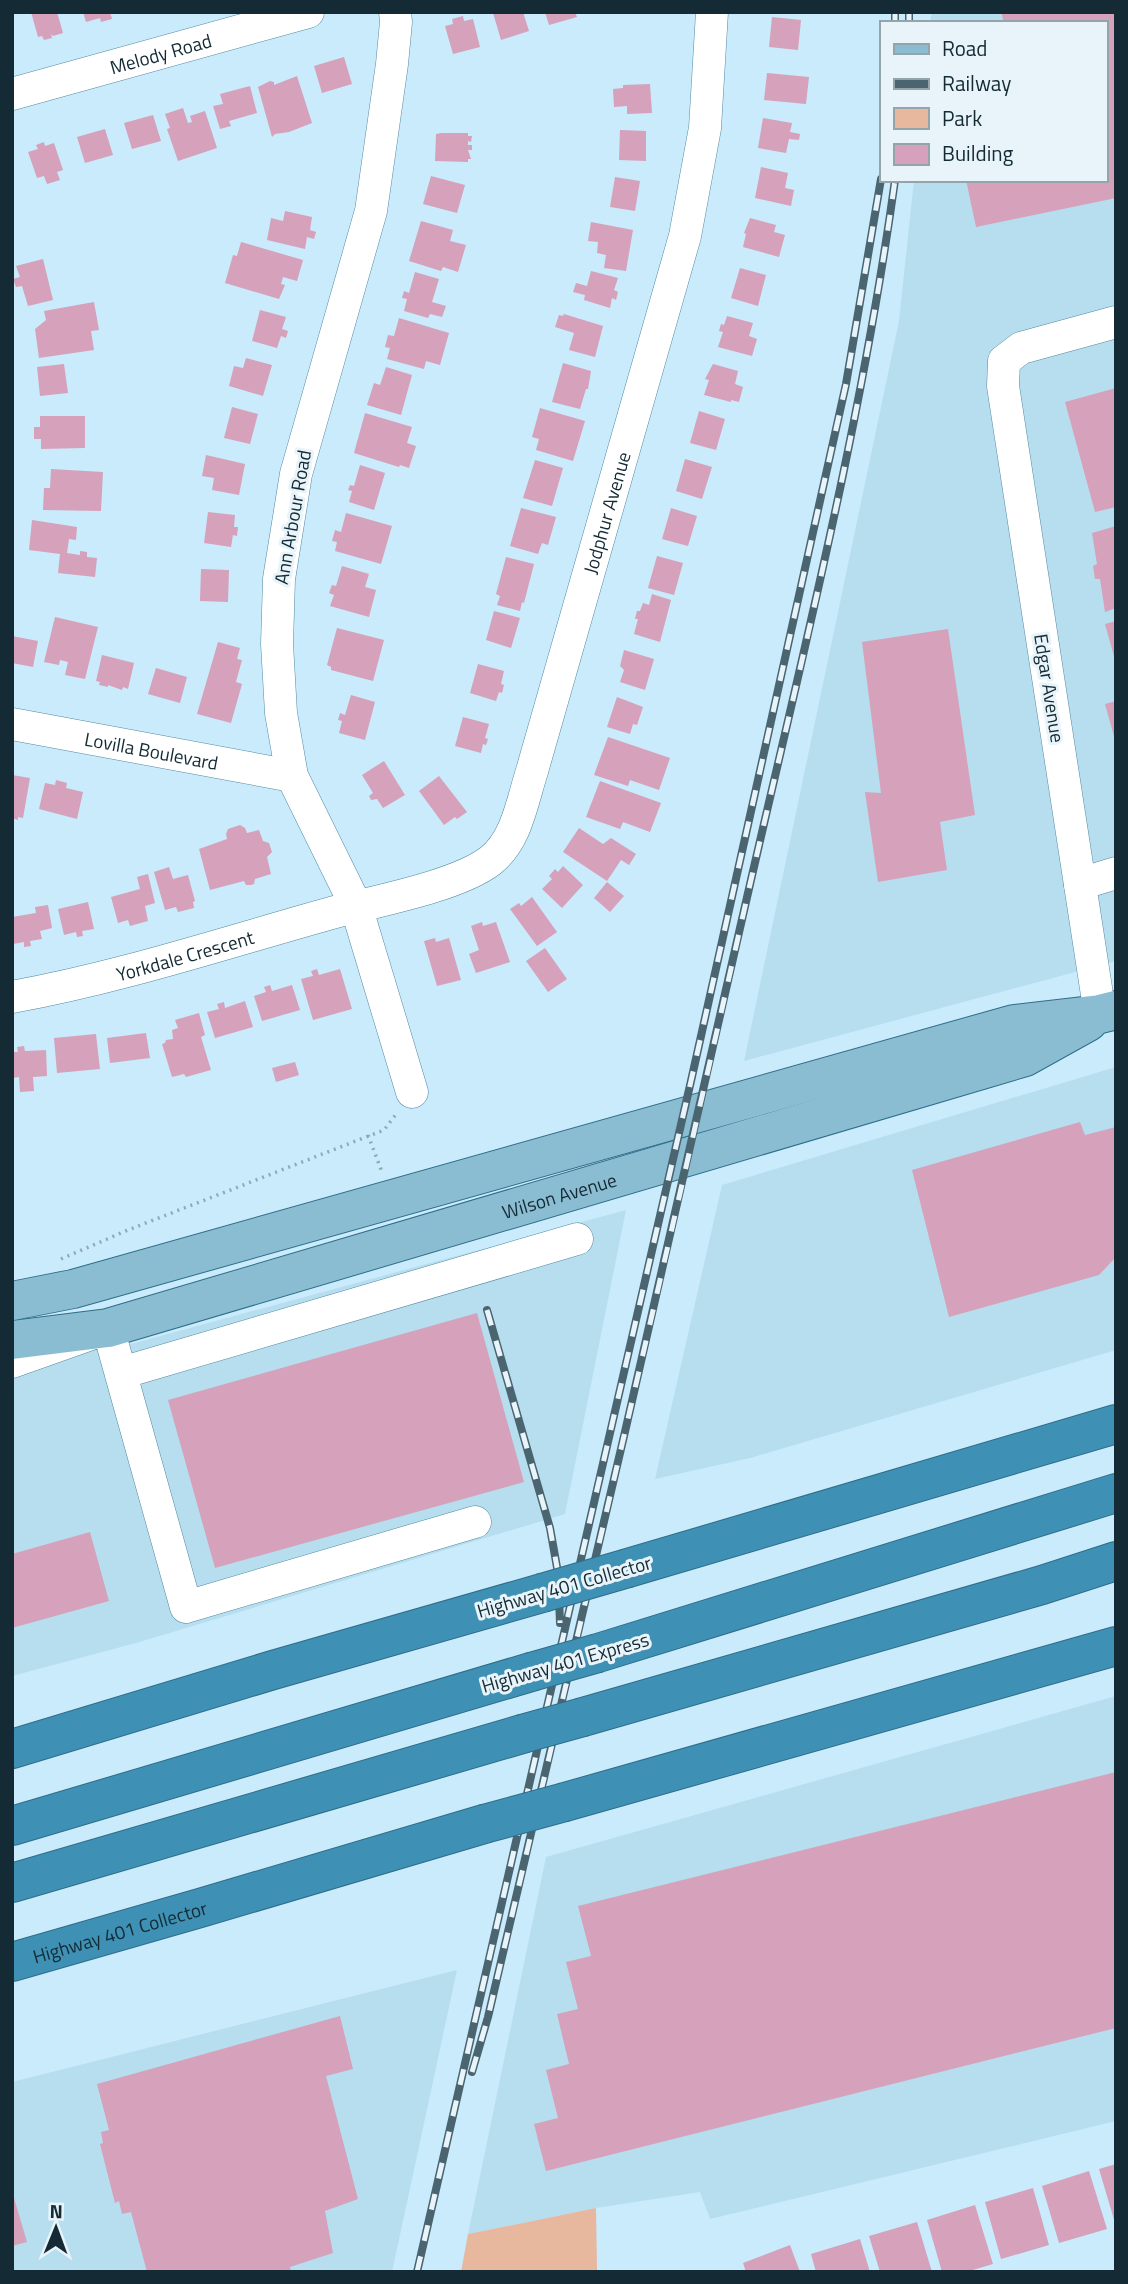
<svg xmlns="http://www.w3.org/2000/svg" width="1128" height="2284" viewBox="0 0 1128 2284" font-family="'Titillium Web',sans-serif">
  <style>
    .built { fill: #b7deef }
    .green { fill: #e7b79e }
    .building { fill: #d6a1ba }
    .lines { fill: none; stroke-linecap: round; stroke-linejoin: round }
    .minor-casing { stroke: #538aa3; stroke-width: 33 }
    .major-casing { stroke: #2f6d88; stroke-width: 40 }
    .highway-casing { stroke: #2f6d88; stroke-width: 40 }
    .path { stroke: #8caab9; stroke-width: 3.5; stroke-dasharray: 2 5; stroke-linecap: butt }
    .minor { stroke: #fff; stroke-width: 32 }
    .major { stroke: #8bbdd2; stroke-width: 38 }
    .highway { stroke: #3e91b4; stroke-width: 38 }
    .rail-casing { stroke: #4a6470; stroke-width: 8 }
    .rail { stroke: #e9f4fa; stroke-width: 5; stroke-dasharray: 16; stroke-linecap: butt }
    .highway-bridge-casing { stroke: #2f6d88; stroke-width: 40; stroke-linecap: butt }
    .highway-bridge { stroke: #3e91b4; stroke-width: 38 }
    .labels { text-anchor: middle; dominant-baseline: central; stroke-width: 6; stroke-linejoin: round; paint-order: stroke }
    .street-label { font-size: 19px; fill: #142b35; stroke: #e9f4fa }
  </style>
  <rect width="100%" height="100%" fill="#c9ebfc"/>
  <path class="built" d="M932,12h184v949l-372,100 155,-740 15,-141h191v-157h-175z
    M1116,1067v283l-366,108 -95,21 67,-294z
    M626,1210l-61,304 -429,129 -124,33v-318l104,-10z
    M1116,1696v425l-406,98 -10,-27 -104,16 -128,26 78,-377z
    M457,1970l-65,302h-380v-190z"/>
  <path class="green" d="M596,2208l1,64h-136l7,-38z"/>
  <path class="building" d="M31,12h26l6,21 -10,3 -2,-2 1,4 -8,2 -2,-4 -4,1z
    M83,12h27l2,7 -11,3 -1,-4 -14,4z
    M523,12l6,19 -28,9 -8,-27z
    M545,12h30l2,5 -28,8z
    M1001,12h115v186l-140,29 -10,-47h139v-157h-101z
    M463,16l1,5 9,-2 7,28 -27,7 -8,-28 8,-2 -1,-5z
    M772,17l29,3 -3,30 -29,-3z
    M344,57l8,27 -30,9 -8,-27z
    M767,73l42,4 -3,27 -42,-4z
    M297,76l15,47 -23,9 -14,2 -3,3 -14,-50 12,-6 4,1v3z
    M650,84l2,29 -25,1v-8l-13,1 -1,-18 10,-1v-3z
    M250,86l7,27 -28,8 2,5 -11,3 -7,-23 10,-2 -3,-10z
    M183,108l5,15 4,-1 -2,-6 15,-5 12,37 -39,13 -11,-32 3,-1 -5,-14z
    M153,115l8,26 -29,8 -8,-26z
    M763,118l29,5 -2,9 10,2 -1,6 -10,-1 -3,14 -28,-5z
    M105,129l8,26 -28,8 -8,-26z
    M620,130l26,1v30l-27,-1z
    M441,133h27v3h4l-1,6 -3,-1v4h4v5h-4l3,9h-3v3l-33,-1 1,-27z
    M44,142l1,4 9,-3 9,27 -6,2 3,8 -13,4 -3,-8 -7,2 -9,-26 10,-3 -2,-4z
    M761,167l27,6 -3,15 9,2 -3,16 -36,-8z
    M431,176l34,9 -8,28 -34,-9z
    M615,177l25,4 -5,30 -25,-4z
    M285,211l27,6 -2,13 6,2 -2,7 -7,-2 -2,12 -38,-9 4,-22 12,3z
    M750,218l26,7 -2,7 11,3 -6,22 -36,-10 3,-13 -2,-1z
    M421,221l32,9 -3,11 16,4 -8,27 -15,-5 -2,4 -32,-10z
    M591,222l42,8 -7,41 -22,-3 2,-13 -9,-2 1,-11 -10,-1z
    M241,242l62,18 -6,21 -14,-4 -2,7 4,1 -6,14 -54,-16 8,-28 4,1z
    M43,259l10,41 -25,6 -6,-20 -6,1 -3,-8 7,-2 -4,-11z
    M740,268l26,7 -8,31 -27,-8z
    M591,271l27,7 -4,12 4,2 -2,8 -4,-2 -2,10 -26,-8 1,-5 -12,-3 3,-9 11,3z
    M415,272l24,7 -7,23 14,4 -4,11 -12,-3 -2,4 -24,-7 3,-12 -5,-1 2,-7 5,2z
    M94,302l5,28 -8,1 3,19 -55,8 -4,-29 11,-9 -2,-9z
    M260,310l26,7 -4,12 6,2 -2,7 -5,-2 -4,12 -25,-7z
    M564,314l39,12 -8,31 -26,-7 5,-17 -19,-6 4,-12 4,1z
    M727,316l26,7 -4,13 8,3 -5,17 -34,-9 5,-15 -4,-1 2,-7 3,1z
    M399,318l50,15 -9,32 -14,-4 -2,8 -37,-10 3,-11 -5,-1 3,-12 6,1z
    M246,358l26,7 -9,31 -34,-10 5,-20 9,2z
    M563,363l28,8 -3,18h-2l-6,20 -28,-7z
    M64,364l4,29 -28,3 -3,-29z
    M713,364l25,7 -3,13 8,3 -4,15 -8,-2v2l-27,-7 5,-15 -4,-1z
    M386,367l26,8 -11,40 -34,-10 7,-22 6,2z
    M1116,388v119l-21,5 -30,-110z
    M232,407l26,7 -8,30 -26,-6z
    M540,408l45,13 -12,40 -37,-11 3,-11 -7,-2z
    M699,411l26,8 -9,31 -26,-7z
    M365,413l47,14 -5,16 9,3 -7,22 -9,-3 -1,2 -45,-14z
    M40,416h45v32l-44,1v-10h-7v-12h6z
    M206,455l39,9 -6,31 -27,-5 2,-12 -12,-2z
    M685,459l27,8 -10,32 -26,-8z
    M535,460l28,8 -11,38 -29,-8z
    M360,465l25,8 -11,37 -25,-8 3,-11 -4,-1 2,-5 4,1z
    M51,469l52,3 -2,39 -58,-1 1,-22h6z
    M521,508l35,9 -8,28 -6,-2 -4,11 -28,-8z
    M671,508l26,8 -9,30 -26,-7z
    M208,512l27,3 -1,12h4l-1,9 -4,-1 -2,12 -27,-4z
    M346,513l46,13 -11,38 -46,-13 2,-9 -5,-1 3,-11 6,2z
    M32,520l45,7 -1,13 -7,-1 -2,14 13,2v-4l7,1v5l10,1 -2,19 -37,-4 2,-19 -31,-4z
    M1116,526v82l-11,4 -5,-33h-5l-2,-13 4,-2 -5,-31z
    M657,556l26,7 -9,32 -26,-7z
    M506,557l28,7 -10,39 -2,-1 -2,9 -23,-6 3,-9 -4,-2z
    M342,566l27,8 -4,13 11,3 -7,27 -39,-11 4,-11 -5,-2 3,-8 4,1z
    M201,569l28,1 -1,32 -28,-1z
    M652,594l19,6 -11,42 -26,-8 4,-15h-3l2,-8h3l3,-8 6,2z
    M494,611l26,7 -9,30 -25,-8z
    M55,617l43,10 -13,52 -20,-4 3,-13 -8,-2 -1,5 -15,-3z
    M1116,621v39h-1l-10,-36z
    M337,628l47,12 -11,41 -42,-11v-3l-4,-2z
    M948,629l27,186 -35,7 7,48 -69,12 -13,-90 16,1 -19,-151z
    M12,636l26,5 -5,26 -21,-4z
    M218,642l22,6 -3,11 5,1 -6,22 6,2 -11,39 -34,-9z
    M624,650l30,9 -9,31 -25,-8 4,-12 -4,-4z
    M102,655l32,8 -6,26 -5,-2 -1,3 -14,-5v2l-9,-2 1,-3 -4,-1z
    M478,664l26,7 -3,13 3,1 -2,8 -3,-1 -3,9 -26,-8z
    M156,668l31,9 -7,26 -32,-9z
    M351,695l24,7 -10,38 -26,-7 3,-12 -4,-1 2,-7 5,2z
    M617,697l26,10 -6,18 -4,-1 -3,10 -23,-7z
    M1116,701v38l-1,1 -10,-36z
    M463,717l26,7 -4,14 3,1 -2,6 -3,-1 -2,9 -26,-7z
    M608,737l62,21 -11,32 -29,-10 -2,6 -34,-11z
    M384,761l21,34 -22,13 -6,-9 -6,1 -2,-4 4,-3 -11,-18z
    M12,775l18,3 -7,40 -5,-1v3l-6,-2z
    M439,776l28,36 -10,7 -2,-2 -11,8 -25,-34z
    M56,780l11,3 -1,5 17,4 -6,27 -38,-10 6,-26 10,2z
    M600,781l61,22 -11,29 -27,-10 -3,7 -34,-12z
    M240,825l5,3 2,5 12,-3 4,11 6,2 3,9 -5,5 4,17 -16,5 -1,5 -3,1h-5l-2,-4 -34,9 -11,-41 28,-10 -1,-5 2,-5z
    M579,828l24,16 8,-6 25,16 -7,11 -8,-5 -14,21 -44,-29z
    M563,866l20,19 -21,23 -20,-19 10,-10 -3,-3 6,-7 3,3z
    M169,867l4,12 15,-4 7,26 -2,1 1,6 -16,4 -2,-5 -11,3 -11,-38z
    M148,874l7,29 -10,3 3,15 -18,5 -2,-6 -10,3 -7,-26 29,-8 -3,-12z
    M607,882l17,14 -14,16 -16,-14z
    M532,897l25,35 -20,14 -27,-37 9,-6 2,3z
    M88,902l6,27 -12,2 1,5 -6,1 -1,-5 -12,3 -6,-26z
    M48,905l4,23 -12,3 2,8 -12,2 1,5 -7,1v-5l-11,2 -1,-27 24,-4 -1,-6z
    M482,922l1,4 13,-4 14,40 -34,11 -7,-19 10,-4 -8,-24z
    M435,938l1,4 13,-4 12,42 -24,6 -13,-45z
    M545,948l22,31 -19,13 -22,-31z
    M317,969l2,6 21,-6 12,40 -39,11 -12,-41 12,-3 -2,-5z
    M270,985l2,6 20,-6 8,25 -38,11 -8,-25 12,-4 -2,-5z
    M245,1001l8,26 -38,11 -8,-26 12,-3 -2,-5 7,-2 1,6z
    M199,1013l6,22 -4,2 10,33 -25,7 -2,-3 -12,3 -10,-33 3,-1 1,-3 7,-1 -1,-9 6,-2 -3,-8z
    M146,1033l4,25 -40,5 -3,-25z
    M96,1034l4,35 -43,4 -3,-35z
    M24,1046l1,5 21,-1 1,26 -14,1 1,14 -14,1 -1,-15 -7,1v-26h6l-1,-5z
    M295,1062l4,13 -23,7 -4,-14z
    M1080,1122l5,13 31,-8v130l-17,18 -150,42 -37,-147z
    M477,1313l47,169 -309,86 -47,-168z
    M90,1532l19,69 -97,27v-74z
    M1116,1772v256l-570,143 -12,-47 24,-6 -12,-48 23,-6 -12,-50 21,-5 -12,-47 25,-6 -13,-50z
    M340,2016l13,53 -27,7 32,123 -33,12 8,42 -43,14 1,5h-144l-16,-60 -9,2 -3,-13 -4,2 -15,-59 3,-1 -2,-11 8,-2 -12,-46z
    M1116,2164v59h-1l-16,-54z
    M1089,2171l18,58 -48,14 -17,-57z
    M1033,2188l16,57 -48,14 -16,-57z
    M12,2191l15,51 -15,4z
    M975,2205l18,59 -27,8h-24l-15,-52z
    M917,2222l15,50h-52l-11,-36z
    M860,2239l10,33h-54l-5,-18z
    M790,2245l10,27h-54l-3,-9z"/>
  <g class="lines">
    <defs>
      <g id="minor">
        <path d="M395,12l1,10 -4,42 -21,147 -75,263 -17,105 -2,65 4,69 11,63 64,130 56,186"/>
        <path id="s1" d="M12,94l296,-82"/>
        <path id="s2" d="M12,724l280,52"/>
        <path d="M1080,884l36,-11"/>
        <path id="s3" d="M12,997c110,-20 215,-55 323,-85 42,-11 122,-26 155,-51 27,-21 32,-59 42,-90l153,-535 20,-108 7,-116"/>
        <path d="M1100,1014l-97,-628 1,-25 17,-13 95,-26"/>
        <path d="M12,1362l96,-34 78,279 289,-85"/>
        <path d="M121,1373l456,-134"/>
      </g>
      <g id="major">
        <path d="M12,1301l61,-12 941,-265 86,-10 16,-4"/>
        <path id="s4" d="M12,1340l96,-12 880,-260 37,-11 63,-35"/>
      </g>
      <g id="highway">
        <path d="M628,1568l488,-144"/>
        <path d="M598,1653l518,-160"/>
        <path d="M583,1717l459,-132 74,-24"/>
        <path d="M12,1749l261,-79 269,-77"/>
        <path d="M565,1802l551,-156"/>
        <path d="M12,1826l519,-154"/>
        <path d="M12,1883l510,-149"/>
        <path id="s5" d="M12,1962l188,-54 284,-84"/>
      </g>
    </defs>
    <use href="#minor" class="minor-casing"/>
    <use href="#major" class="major-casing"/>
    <use href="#highway" class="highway-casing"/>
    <path class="path" d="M368,1135l14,37
      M61,1259l67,-29 256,-100 13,-17"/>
    <use href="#minor" class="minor"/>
    <use href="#major" class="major"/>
    <use href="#highway" class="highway"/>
    <defs>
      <path id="rail" d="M895,23v-11
        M909,23v-11
        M487,1310l63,218 8,45 2,50
        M472,2072l16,-55c88,-374 176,-749 260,-1124 54,-236 114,-472 147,-713
        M417,2272l274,-1191 155,-697 35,-205"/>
    </defs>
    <use href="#rail" class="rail-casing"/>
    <use href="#rail" class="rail"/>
    <defs>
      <path id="highway-bridge" d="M542,1593l86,-25
        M531,1672l67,-19
        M522,1734l61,-17
        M484,1824l81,-22"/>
    </defs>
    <use href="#highway-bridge" class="highway-bridge-casing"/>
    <use href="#highway-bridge" class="highway-bridge"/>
  </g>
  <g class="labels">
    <g class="street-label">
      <text stroke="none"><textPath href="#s1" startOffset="154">Melody Road</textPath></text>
      <text stroke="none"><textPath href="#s3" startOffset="868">Jodphur Avenue</textPath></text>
      <text transform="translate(292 517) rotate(-80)">Ann Arbour Road</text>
      <text transform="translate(1050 688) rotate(81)">Edgar Avenue</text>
      <text stroke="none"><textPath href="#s2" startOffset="142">Lovilla Boulevard</textPath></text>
      <text stroke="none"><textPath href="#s3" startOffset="178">Yorkdale Crescent</textPath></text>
      <text stroke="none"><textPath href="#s4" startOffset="567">Wilson Avenue</textPath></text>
      <text transform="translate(564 1586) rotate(-16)">Highway 401 Collector</text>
      <text transform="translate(565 1662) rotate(-16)">Highway 401 Express</text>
      <text stroke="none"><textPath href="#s5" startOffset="112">Highway 401 Collector</textPath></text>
    </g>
  </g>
  <rect width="1128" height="2284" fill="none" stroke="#142b35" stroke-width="28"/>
  <rect x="880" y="21" width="228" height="161" fill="#e9f4fa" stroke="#94a4ab" stroke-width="2"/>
  <rect x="894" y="44" width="35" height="10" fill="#8bbdd2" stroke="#94a4ab" stroke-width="2"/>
  <text x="942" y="56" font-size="21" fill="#142b35">Road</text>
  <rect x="894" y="79" width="35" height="10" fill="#4a6470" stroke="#94a4ab" stroke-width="2"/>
  <text x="942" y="91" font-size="21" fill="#142b35">Railway</text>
  <rect x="894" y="108" width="35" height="21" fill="#e7b79e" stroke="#94a4ab" stroke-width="2"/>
  <text x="942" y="126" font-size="21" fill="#142b35">Park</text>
  <rect x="894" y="144" width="35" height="21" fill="#d6a1ba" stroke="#94a4ab" stroke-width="2"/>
  <text x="942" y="161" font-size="21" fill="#142b35">Building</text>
  <g transform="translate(56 2228) rotate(1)" stroke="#e9f4fa" stroke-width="5" paint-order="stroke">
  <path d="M0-5L12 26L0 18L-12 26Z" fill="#142b35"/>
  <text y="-10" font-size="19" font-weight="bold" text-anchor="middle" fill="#142b35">N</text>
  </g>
</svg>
